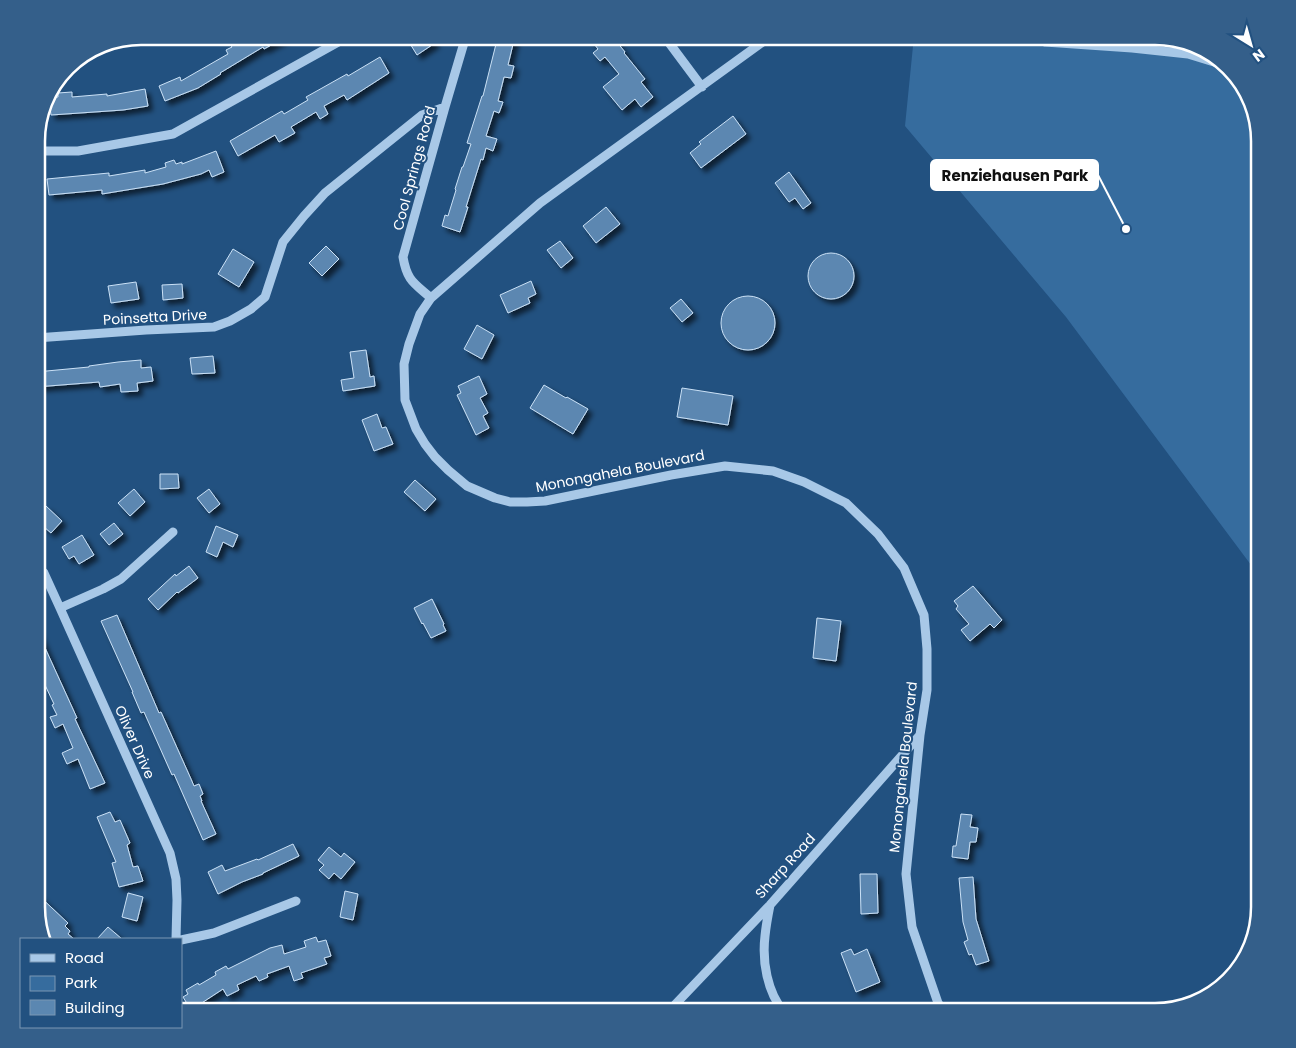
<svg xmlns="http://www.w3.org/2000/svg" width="1296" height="1048" viewBox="0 0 1296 1048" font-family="Poppins,sans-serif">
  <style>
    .green { fill: #366c9e }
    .building { fill: #5b87b1; stroke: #cbe1f6; filter: url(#shadow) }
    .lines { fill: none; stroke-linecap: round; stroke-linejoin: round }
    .minor { stroke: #a8c8e7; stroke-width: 9 }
    .labels { text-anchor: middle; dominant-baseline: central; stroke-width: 4; stroke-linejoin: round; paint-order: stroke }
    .street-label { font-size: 14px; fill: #fff; stroke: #225180 }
    .rim { fill: none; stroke: #fff; stroke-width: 2.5 }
    .leader { fill: none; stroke: #fff; stroke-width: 2 }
    .callout-dot { fill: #fff; stroke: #225180; stroke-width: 2 }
    .callout { fill: #fff; stroke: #fff; stroke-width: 2 }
    .callout-label { font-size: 15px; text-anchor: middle; font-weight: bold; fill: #111 }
  </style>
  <defs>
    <filter id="shadow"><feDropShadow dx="4.5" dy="4.5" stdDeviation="2.5" flood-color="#0009"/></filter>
  </defs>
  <rect width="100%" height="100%" fill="#225180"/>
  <path class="green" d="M914,36h241l40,8 29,18 25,33 11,46v436l-194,-260 -161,-191z"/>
  <path class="building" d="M236,36h52l-24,13 -1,-2 -43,26 1,1 -23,14 -33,13 -6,-15 21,-9 1,4 47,-27 -2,-4 6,-3 -4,-6z
    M419,36h12l4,7 -18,12 -8,-13z
    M498,36h17l-7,29 6,1 -3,12 -7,-1 -6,24 5,1 -4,11 -5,-2 -8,25 11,3 -4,12 -7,-3 -3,12 -2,-1 -15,48h2l-8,25 -18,-6 3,-11 3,1 8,-26 -1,-1 7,-22h1l8,-23 -4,-1 15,-47h1z
    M588,36h24l13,16 -1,1 21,26 -4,3 12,15 -12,10 -6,-8 -13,11 -19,-23 16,-13 -14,-17 -5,4 -7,-8 5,-4z
    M380,57l9,16 -42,27 -3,-5 -20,11 4,8 -8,5 -4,-7 -25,15 4,6 -16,9 -4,-7 -37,21 -8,-15 52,-30 2,3 24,-14 -2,-3 9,-5 32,-18 1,2z
    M145,89l3,17 -25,4 -72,5 -2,-17 9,-1v-4l14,-1v5l35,-3v2z
    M733,116l13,18 -45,34 -11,-15 11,-9 -2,-2z
    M216,151l8,21 -12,5 -3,-7 -8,4 -38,10 -61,10v-4l-53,5 -2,-16 62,-6v3l36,-6v3l21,-6 -1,-4 9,-3 2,4 6,-2v2z
    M789,172l22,31 -8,6 -8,-11 -6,4 -14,-19z
    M606,207l14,17 -24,19 -13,-17z
    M560,241l13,17 -12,10 -14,-18z
    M326,246l13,13 -17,17 -13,-13z
    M233,249l21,13 -15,25 -21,-13z
    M808 276a23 23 0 1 1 46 0a23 23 0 1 1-46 0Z
    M531,281l5,13 -8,4 2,5 -22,10 -8,-18z
    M136,282l3,17 -28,4 -3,-17z
    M182,284l1,14 -20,2 -1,-15z
    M721 323a27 27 0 1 1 54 0a27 27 0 1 1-54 0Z
    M681,299l12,14 -11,9 -12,-14z
    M477,325l17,10 -12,24 -18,-10z
    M366,350l4,27 4,-1 1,10 -32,5 -2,-11 13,-2 -4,-26z
    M213,356l2,17 -23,1 -2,-16z
    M141,360v8l10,-1 2,14 -16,2 1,8 -17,1 -1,-8 -20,3 -1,-5 -63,5v-15l53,-5v-1l29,-4z
    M479,376l8,18 -7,4 8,15 -5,3 6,12 -13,7 -19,-40 4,-2 -3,-7z
    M544,385l22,13 1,-1 21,12 -15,25 -43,-26z
    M682,388l51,8 -5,29 -51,-8z
    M377,414l5,14 4,-1 7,17 -19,7 -12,-31z
    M160,474h18l1,14 -19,1z
    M415,480l21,19 -11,12 -21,-19z
    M134,489l11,13 -15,14 -12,-13z
    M209,489l11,15 -11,9 -12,-15z
    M46,506l16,15 -11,12 -15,-13v-3z
    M114,523l9,11 -14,11 -9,-11z
    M216,526l22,9 -5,12 -10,-5 -6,15 -11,-5z
    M82,535l12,20 -15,9 -5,-8 -5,3 -7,-12z
    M189,566l9,12 -20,15 -1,-1 -19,18 -10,-11 27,-25 1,2z
    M973,586l29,34 -8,8 -4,-4 -20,17 -9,-11 8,-6 -13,-15 2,-3 -4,-5z
    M432,599l12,25 -1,1 3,6 -15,7 -8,-15 -1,1 -8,-16z
    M117,615l42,98 2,-1 30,67 3,7 5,-2 4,10 -3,2 2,5h-1l15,33 -13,6 -29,-66 -2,1 -28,-63 -3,1 -9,-21h1l-32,-71z
    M817,618l24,3 -5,40 -23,-3z
    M36,628l41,90 -2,1 30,64 -15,6 -12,-30 -11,5 -5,-11 11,-5 -10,-24 -8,4 -5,-11 7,-2 -5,-10 2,-1 -18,-38z
    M110,812l5,10 5,-2 10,23 -3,2 6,22 5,-1 5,15 -24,6 -7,-24 4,-1 -19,-45z
    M961,814l11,1 -2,12 8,1 -2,14h-6l-2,17 -16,-2 1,-11h3z
    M293,844l6,12 -36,17v1l-21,8 -24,12 -10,-22 14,-7 3,6 32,-12 1,1z
    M329,847l12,10 3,-4 11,9 -14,17 -7,-6 -5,6 -10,-9 5,-5 -6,-5z
    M860,874h17l1,39 -17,1z
    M973,877l3,42 13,42 -13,4 -4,-11 -3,1 -5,-13 4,-2 -5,-18 -4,-44z
    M345,891l13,3 -5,26 -13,-3z
    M36,893l32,30 -3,3 5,5 -2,3 6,5h-23l-10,-10 -5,-15z
    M128,893l15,4 -6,24 -15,-4z
    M108,927l14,12h-25z
    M316,937l2,5 8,-2 5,16 -7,2 3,6 -26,9 2,5 -9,3 -5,-15 -22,8 1,3 -9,4 -3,-5 -19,9 2,5 -12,6 -4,-7 -32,21 -8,-13 5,-3 -2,-4 12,-7 1,2 17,-10 -1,-3 11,-6 2,3 42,-21 12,-3 2,9 22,-7 -2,-6z
    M851,949l3,6 13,-6 13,33 -24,10 -15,-39z"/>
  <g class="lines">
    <path class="minor" d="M664,36l38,51
      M771,36l-231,167 -109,95 -11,16 -11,30 -5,20 1,36 11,29 9,15 10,13 13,13 19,16 28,12 15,4h17l18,-1 126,-26 54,-9 48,5 31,11 42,21 32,31 26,34 20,47 3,34v41l-7,45 -14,139 6,53 26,76 7,9
      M1027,36l18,6 87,6 56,6 39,12
      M1179,41l9,13
      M36,151h42l95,-17 176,-98
      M431,298c-17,-15 -24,-17 -28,-41l42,-150 21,-71
      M36,338l110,-8 68,-3 16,-6 21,-12 14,-12 18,-55 21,-26 21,-23 97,-78 23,-8
      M36,565l8,8 16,35 110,245 6,26 1,21 -1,39
      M60,608l43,-19 18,-10 52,-47
      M770,905c-2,10 -4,21 -5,31 -3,25 2,56 19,76
      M181,940l33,-7 82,-32
      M668,1012l102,-107 150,-170"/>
  </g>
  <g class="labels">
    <g class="street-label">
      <text transform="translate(414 168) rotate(-75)">Cool Springs Road</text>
      <text transform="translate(155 317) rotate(-3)">Poinsetta Drive</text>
      <text transform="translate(620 471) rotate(-11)">Monongahela Boulevard</text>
      <text transform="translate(135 742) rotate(66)">Oliver Drive</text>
      <text transform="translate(903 767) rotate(-84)">Monongahela Boulevard</text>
      <text transform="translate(785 866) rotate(-48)">Sharp Road</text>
    </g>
  </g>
  <path d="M0 0H1296V1048H0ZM141 45H1155A96 96 0 0 1 1251 141V907A96 96 0 0 1 1155 1003H141A96 96 0 0 1 45 907V141A96 96 0 0 1 141 45Z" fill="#345f8a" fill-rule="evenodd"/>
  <path class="rim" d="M141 45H1155A96 96 0 0 1 1251 141V907A96 96 0 0 1 1155 1003H141A96 96 0 0 1 45 907V141A96 96 0 0 1 141 45Z"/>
  <path class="leader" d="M1126 229L1098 175"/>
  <circle class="callout-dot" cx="1126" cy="229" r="5"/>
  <rect class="callout" x="931" y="160" width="167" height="30" rx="5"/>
  <g class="callout-label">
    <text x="1015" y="181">Renziehausen Park</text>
  </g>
  <rect x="20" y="938" width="162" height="90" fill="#225180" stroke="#7a97b3"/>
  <rect x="30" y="954" width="25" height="8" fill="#a8c8e7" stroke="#7a97b3"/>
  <text x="65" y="963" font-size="15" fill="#ffffff">Road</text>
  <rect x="30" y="976" width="25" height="15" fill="#366c9e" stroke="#7a97b3"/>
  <text x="65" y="988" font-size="15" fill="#ffffff">Park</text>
  <rect x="30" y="1000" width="25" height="15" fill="#5b87b1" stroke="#7a97b3"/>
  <text x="65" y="1013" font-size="15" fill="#ffffff">Building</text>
  <g transform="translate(1251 45) rotate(143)" stroke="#225180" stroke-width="4" paint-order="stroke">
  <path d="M0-4L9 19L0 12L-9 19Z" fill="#ffffff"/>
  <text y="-8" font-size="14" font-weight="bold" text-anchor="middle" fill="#ffffff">N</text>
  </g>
</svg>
